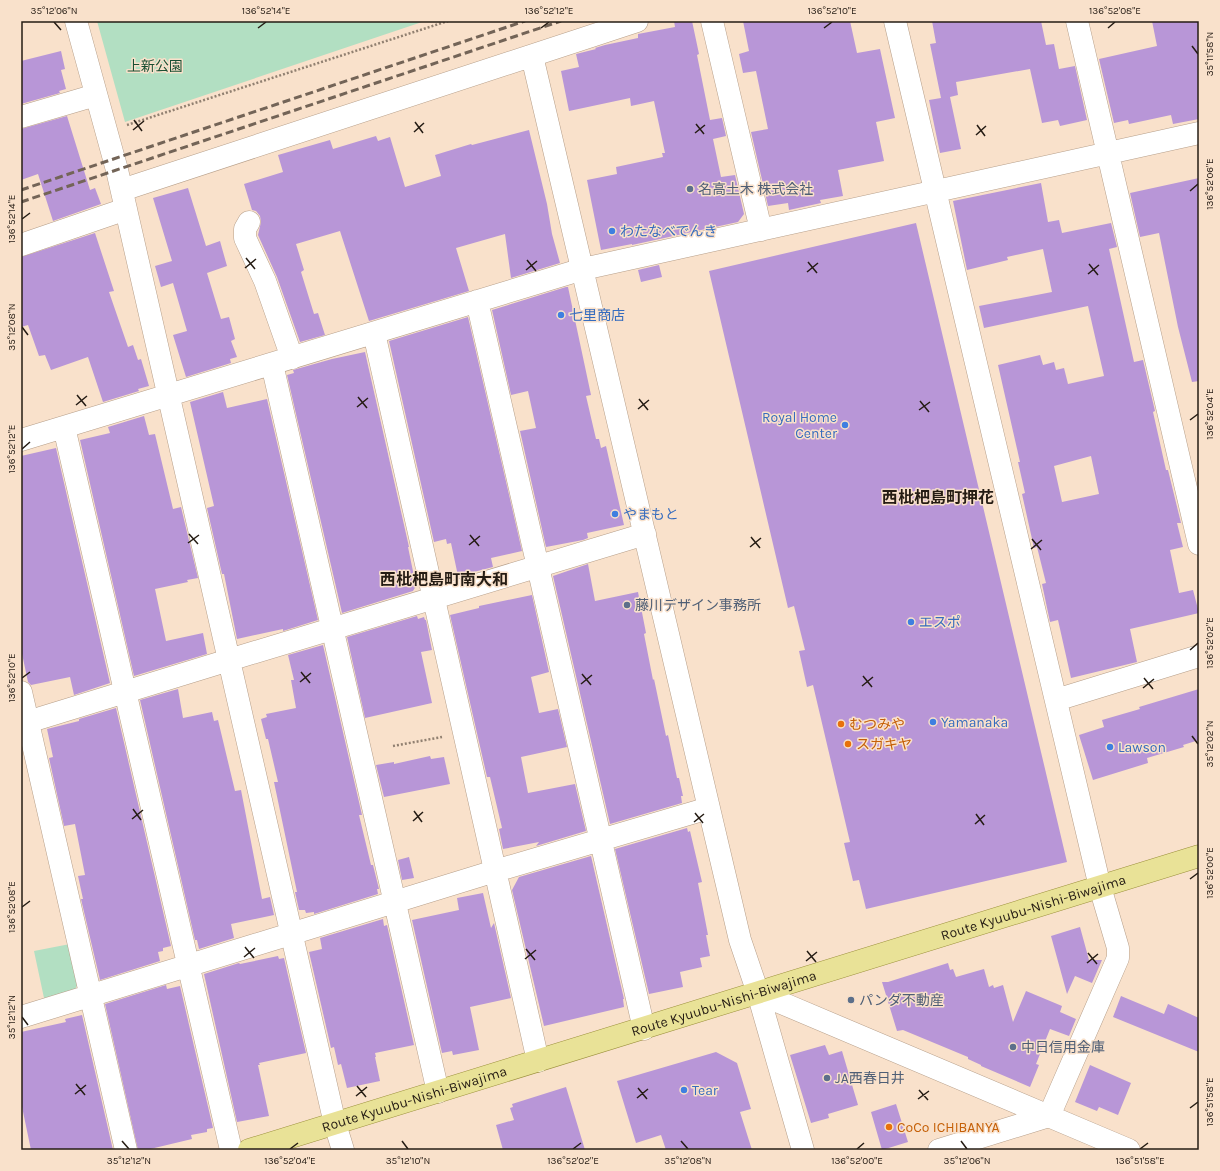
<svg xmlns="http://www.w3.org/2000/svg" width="1220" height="1171" viewBox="0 0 1220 1171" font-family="Karla,'Noto Sans JP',sans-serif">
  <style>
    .green { fill: #b2dfc2 }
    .building { fill: #b896d7; fill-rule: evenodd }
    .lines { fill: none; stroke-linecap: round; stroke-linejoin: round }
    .minor-casing { stroke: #b69f8a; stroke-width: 23 }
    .major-casing { stroke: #9b903c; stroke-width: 23 }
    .path { stroke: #918071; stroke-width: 2.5; stroke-dasharray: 2 2; stroke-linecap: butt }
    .minor { stroke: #fff; stroke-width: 22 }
    .major { stroke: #e9e297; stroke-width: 22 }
    .rail { stroke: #736457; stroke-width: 3; stroke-dasharray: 8 4; stroke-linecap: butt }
    .ticks { fill: none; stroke: #251c14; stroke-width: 1.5 }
    .service-dot { fill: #5c6f8a; stroke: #f9e1cb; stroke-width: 1.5 }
    .shop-dot { fill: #3f7fe0; stroke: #f9e1cb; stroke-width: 1.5 }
    .food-dot { fill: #e8710a; stroke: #f9e1cb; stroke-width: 1.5 }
    .labels { text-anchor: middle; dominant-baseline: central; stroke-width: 3; stroke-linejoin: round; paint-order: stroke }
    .park-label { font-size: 14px; fill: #195033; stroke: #f9e1cb }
    .service-label { font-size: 14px; fill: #4e5e75; stroke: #f9e1cb; text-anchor: start }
    .shop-label { font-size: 14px; fill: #366cbe; stroke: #f9e1cb; text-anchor: start }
    .food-label { font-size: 14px; fill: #c56008; stroke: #f9e1cb; text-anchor: start }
    .street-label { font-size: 14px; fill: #251c14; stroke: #f9e1cb }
    .quarter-label { font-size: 16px; font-weight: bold; fill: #251c14; stroke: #f9e1cb }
    .neatline { fill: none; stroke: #251c14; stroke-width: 1.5 }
    .ticks-label { font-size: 10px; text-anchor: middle; fill: #251c14 }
  </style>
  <rect width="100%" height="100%" fill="#f9e1cb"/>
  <path class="green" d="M97,21h328l-300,101z
    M70,944l9,36 -4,10 -31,8 -10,-47z"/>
  <path class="building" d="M674,21h18l7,33 -2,1 13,65 12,-2 4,18 -13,3 8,38 14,-2 9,39 -6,8 -106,23v-1l-31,6 -14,-70 30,-6 -1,-7 47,-10 -1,-4h3l-11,-52 -23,5 -1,-8 -61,13 -8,-40 18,-4 -3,-13 20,-5 -1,-1 10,-3 33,-7v-4l37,-7z
    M743,21h107l7,32 23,-4 15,69 -19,4 8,39 -46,9 5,26 -23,4 1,3 -32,7 -1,-7 -20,3 -17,-74 17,-3 -12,-58 -13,2 -4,-19 10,-3z
    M932,21h109l5,24 8,-1 5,25 16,-3 12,54 -27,6 -2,-6 -16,3 -12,-54 -74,13 2,13 -8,2 11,52 -21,4 -11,-53 12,-2 -11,-54 6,-1z
    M1152,21h47v98l-26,5 -2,-9 -42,9 -1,-4 -14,3 -15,-64 58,-13z
    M61,51l4,18 -4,1 5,19 -7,2 1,2 -39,11v-43z
    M67,116l23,74 5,-2 6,16 -48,17 -15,-47 -17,6v-51z
    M529,130l18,74 5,30 8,29 -49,15 -6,-44 -49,14 13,43 -100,30 -29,-90 -44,13 8,26 -3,2 13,42 4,-1 7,22 -25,7 -23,-65 -19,-42 3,-13 -1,-6 -4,-5 -4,-1 -8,-26 39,-12 -5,-17 52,-15 3,9 43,-13 2,5 12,-4 15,50 36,-11 -6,-21 36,-11 1,1z
    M1199,178v203l-7,1 -14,-55 -19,-94 -19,4 -10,-44z
    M1041,183l7,39 11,-2 3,13 49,-10 6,24 -8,2 25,113 9,-2 12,51 -2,1 13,58h2l13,53h-4l6,24 -13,3 9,43 14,-3 6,23 -69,16 7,33 -66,16 -13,-58 -8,2 -8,-38 4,-1 -9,-36 -3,1 -12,-54 3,-1 -7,-31h2l-22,-97 42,-10 3,10 11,-3 2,8 8,-2 4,16 36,-8 -16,-70 -104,22 -5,-22 73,-14 -9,-43 -36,8 1,3 -41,10 -14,-69zM1091,456l8,38 -37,8 -8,-36z
    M188,188l18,58 14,-5 7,25 -20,7 14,46 8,-2 6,22 -4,2 6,16 -7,2 1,4 -45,14 -13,-42 14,-4 -14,-48 -12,4 -6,-21 17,-5 -19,-63z
    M916,223l151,639 -201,47 -7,-29 -6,1 -9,-38 6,-1 -37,-157 -6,2 -8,-36 6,-1 -11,-44 -6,2 -79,-337z
    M95,233l19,58 -5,1 19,55 5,-2 5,15 3,-1 8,27 -11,3 1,2 -36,11 -15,-45 -37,13 -6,-15 -6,1 -11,-31 -7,2v-70z
    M659,265l3,12 -21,5 -3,-12z
    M566,287h2l23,108 -5,1 10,43h3l2,9 5,-2 18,79 -37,8 1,5 -5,2 -37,7 -26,-116 16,-3 -8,-37 -17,4 -19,-85z
    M468,317l54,234 -31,7 2,9 -35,9 -7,-33 -4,1 -1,-5 -12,3 -45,-201z
    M365,352l44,195h-1l8,39 -3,5 -71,22 -55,-238 7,-2 -1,-3 39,-11z
    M223,392l4,16 40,-9 51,221 -35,11v-2l-46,10 -13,-65h-2l-15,-66 7,-2 -24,-104z
    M144,416l5,19 6,-1 18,75 8,-2 17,71 -11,2 1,2 -33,7 11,52 37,-8 4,21 -73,22 -54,-236 30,-7 -2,-6z
    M56,448l54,235 -36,12 -4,-18 -39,8 -3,-3 -7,-33v-193z
    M588,564l7,37 43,-9 8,41 -2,1 9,46 1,-1 12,57 2,-1 9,43h2l4,18h-2l1,7 -72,21 -57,-248z
    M532,595l17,77 -18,5 8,36 19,-4 9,38 -46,10 7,36 47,-9 11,47 -50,15 3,-4 -36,7 -4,-20 3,-1 -12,-51h-3l-37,-162 29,-7v-2z
    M417,616l1,3 6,-2 1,3h1l6,30 -11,2 11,51 -67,15 -18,-81z
    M323,645l39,170h-3l12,50h2l6,24h-2l1,5 -64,20v-2l-8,1 -1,-3h-6l-4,-18h2l-23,-110h4l-10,-43h-2l-5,-20 6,-2 -1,-3 30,-6 -5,-28h3l-6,-25z
    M178,689l5,29 29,-6 2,9 4,-1 17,71 6,-1 21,109 8,-2 4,18 -43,9 3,14 -35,11 -2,-9h-2l-55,-240z
    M1199,689v51l-16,5 1,2 -37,11 1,5 -55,17 -14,-45 25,-8 -2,-7 38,-11 -1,-2z
    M116,708l55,238 -8,2v3l-5,1 2,9 -60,19 -19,-81h2l-5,-23 7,-1 -10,-51 -11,2 -15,-68 4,-1 -6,-28 32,-8v-2z
    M430,756l1,3 13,-2 6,27 -66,13 -8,-32 18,-3v2z
    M687,828l1,4 2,-1 12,51 -4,1 10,52h-2l4,21 -10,2 2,9 -22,5 3,15 -34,7 -34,-145z
    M591,856l33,143h-1l1,8 -80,19 -32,-136 7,-13z
    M409,857l5,21 -12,2 -4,-20z
    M483,893l8,35 3,-5 17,75 -41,9 9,43 -26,5 -1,-4 -10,2 -30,-133 47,-10 -2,-12z
    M383,919l1,7 3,-1 27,120 -39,8 1,4h-1l5,24 -33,7 -6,-24 -3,1 -4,-18 -3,1 -22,-96 13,-3 -2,-11z
    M1080,927l9,33h13l-10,23 -17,-7 -8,18 -16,-58z
    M278,956l1,3 5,-1 22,95 -47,10 1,2h-2l11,51 -32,6 -33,-148 35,-11 1,1z
    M948,963l2,7 3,-1 3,8 28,-8 5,18 4,-2 1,3 9,-3 10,37 13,-31 36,15 -2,6 16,7 -7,17 -19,-7 -14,35 3,1 -9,22 -49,-21v-1l-13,-6v-2l-65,-27 -6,1 -15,-49h6z
    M166,985l1,4 13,-3 33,142 -6,1v3l-16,3 1,4 -46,11h-8l-33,-146z
    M1121,996l43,18 4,-10 31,14v34l-86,-35z
    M82,1015l31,135h-82l-10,-48v-70l45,-10 -1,-3z
    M825,1045l4,10 13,-4 16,54 -30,9 1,4 -18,5 -21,-68z
    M716,1052l21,11 14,46 -11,3 12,38h-86l-5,-15 -25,8 -19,-62z
    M1090,1065l41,18 -13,32 -19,-8 -2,4 -22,-9z
    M566,1087l19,63h-82l-7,-25 18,-5 -4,-12 3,-1 -1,-3z
    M896,1104l12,38 -26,8 -11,-38z"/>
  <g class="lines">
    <defs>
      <path id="minor" d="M76,21l41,149 218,954 8,26
        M712,21l49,209
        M895,21l205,866 18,61v10l-69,158 -110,34
        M1077,21l122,523
        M532,56l208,884 18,53 45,157
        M21,117l75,-22
        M122,190l515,-169
        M249,222l-4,7v9l20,43 27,77
        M21,245l105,-36
        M477,301l167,728
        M374,333l164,728
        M272,364l166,728
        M64,427l167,723
        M21,440l562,-171 616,-136
        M21,692l105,458
        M1056,700l143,-44
        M21,724l208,-64 416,-126
        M758,993l371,157
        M21,1017l474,-146 214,-63"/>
      <g id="major">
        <path id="s1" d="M249,1150l950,-294"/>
      </g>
    </defs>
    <use href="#minor" class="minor-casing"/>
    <use href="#major" class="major-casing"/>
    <path class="path" d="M127,125l321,-104
      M393,746l49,-9"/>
    <use href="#minor" class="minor"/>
    <use href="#major" class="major"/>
    <path class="rail" d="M21,190l504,-169
      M21,202l540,-181"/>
  </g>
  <path class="ticks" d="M54,22l7,8M258,28l8,-6M541,28l8,-6M824,28l8,-6M1108,28l7,-6M1192,46l6,8M134,120l8,11M415,122l8,11M696,124l8,10M977,125l8,11M133,130l11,-9M414,132l10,-9M695,133l10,-8M976,135l10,-9M1190,191l8,-7M22,219l8,-6M246,258l9,11M527,260l9,11M808,262l9,11M1089,264l9,11M245,268l11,-9M526,270l11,-9M807,272l11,-9M1088,274l11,-9M22,327l6,8M77,395l9,11M358,397l9,11M639,399l9,11M920,401l9,11M76,405l11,-9M357,407l11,-9M638,409l11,-9M919,410l11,-8M1190,420l8,-6M22,449l8,-7M189,534l9,10M470,535l9,11M751,537l9,11M1032,539l9,11M188,543l11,-8M469,545l11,-9M750,547l11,-9M1031,549l11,-9M1190,650l8,-7M301,672l9,11M582,674l9,11M863,676l9,11M22,678l8,-6M1144,678l9,11M300,682l11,-9M581,684l11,-9M862,686l11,-9M1143,688l11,-9M1192,736l6,8M133,809l8,11M414,811l8,11M695,813l8,10M976,814l8,11M132,819l11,-9M413,821l10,-9M694,822l10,-8M975,824l10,-9M1190,879l8,-6M22,907l8,-6M245,947l9,11M526,949l9,11M807,951l9,11M1088,953l9,11M244,957l11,-9M525,959l11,-9M806,961l11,-9M1087,963l11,-9M22,1017l6,8M76,1084l9,11M357,1086l9,11M638,1088l9,11M919,1090l9,10M75,1094l11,-9M356,1096l11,-9M637,1098l11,-9M918,1099l11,-8M1190,1108l8,-6M122,1141l7,8M402,1141l6,8M681,1141l7,8M961,1141l6,8M290,1149l8,-6M573,1149l8,-6M857,1149l7,-6M1140,1149l8,-6"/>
  <g class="service-dot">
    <circle cx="690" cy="189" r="4"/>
    <circle cx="627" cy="605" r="4"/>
    <circle cx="851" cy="1000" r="4"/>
    <circle cx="1013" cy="1047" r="4"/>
    <circle cx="827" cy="1078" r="4"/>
  </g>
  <g class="shop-dot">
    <circle cx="612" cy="231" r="4"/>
    <circle cx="561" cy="315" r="4"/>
    <circle cx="845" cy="425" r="4"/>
    <circle cx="615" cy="514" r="4"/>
    <circle cx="911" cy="622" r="4"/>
    <circle cx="933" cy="722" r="4"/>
    <circle cx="1110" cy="747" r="4"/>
    <circle cx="684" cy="1090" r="4"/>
  </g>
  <g class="food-dot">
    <circle cx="841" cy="724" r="4"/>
    <circle cx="848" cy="744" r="4"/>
    <circle cx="889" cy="1127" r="4"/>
  </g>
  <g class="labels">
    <g class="park-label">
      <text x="155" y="66">上新公園</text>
    </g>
    <g class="service-label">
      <text x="698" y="189">名高土木 株式会社</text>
      <text x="635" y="605">藤川デザイン事務所</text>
      <text x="859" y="1000">パンダ不動産</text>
      <text x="1021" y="1047">中日信用金庫</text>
      <text x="835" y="1078">JA西春日井</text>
    </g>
    <g class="shop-label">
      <text x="620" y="231">わたなべでんき</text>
      <text x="569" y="315">七里商店</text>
      <text x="837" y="417" text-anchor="end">Royal Home<tspan x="837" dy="16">Center</tspan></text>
      <text x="623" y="514">やまもと</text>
      <text x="919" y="622">エスポ</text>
      <text x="941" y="722">Yamanaka</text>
      <text x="1118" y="747">Lawson</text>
      <text x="692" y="1090">Tear</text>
    </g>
    <g class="food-label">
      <text x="849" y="724">むつみや</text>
      <text x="856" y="744">スガキヤ</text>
      <text x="897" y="1127">CoCo ICHIBANYA</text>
    </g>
    <g class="street-label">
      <text stroke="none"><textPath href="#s1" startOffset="821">Route Kyuubu-Nishi-Biwajima</textPath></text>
      <text stroke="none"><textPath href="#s1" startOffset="497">Route Kyuubu-Nishi-Biwajima</textPath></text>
      <text stroke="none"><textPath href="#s1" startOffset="173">Route Kyuubu-Nishi-Biwajima</textPath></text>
    </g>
    <g class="quarter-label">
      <text x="938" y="497">西枇杷島町押花</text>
      <text x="444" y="579">西枇杷島町南大和</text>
    </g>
  </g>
  <rect width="1220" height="1171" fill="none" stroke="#f9e1cb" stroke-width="44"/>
  <rect x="22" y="22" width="1176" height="1127" class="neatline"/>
  <g class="ticks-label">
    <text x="54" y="14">35°12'06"N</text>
    <text x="266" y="14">136°52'14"E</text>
    <text x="549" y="14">136°52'12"E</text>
    <text x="832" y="14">136°52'10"E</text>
    <text x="1115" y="14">136°52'08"E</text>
    <text transform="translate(1209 54) rotate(-90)" y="4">35°11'58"N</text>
    <text transform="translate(1209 184) rotate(-90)" y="4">136°52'06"E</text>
    <text transform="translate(11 219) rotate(-90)" y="4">136°52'14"E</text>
    <text transform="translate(11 327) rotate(-90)" y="4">35°12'08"N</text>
    <text transform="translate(1209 414) rotate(-90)" y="4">136°52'04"E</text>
    <text transform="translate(11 449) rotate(-90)" y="4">136°52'12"E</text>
    <text transform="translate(1209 643) rotate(-90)" y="4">136°52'02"E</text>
    <text transform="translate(11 678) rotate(-90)" y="4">136°52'10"E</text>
    <text transform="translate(1209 744) rotate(-90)" y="4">35°12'02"N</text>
    <text transform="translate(1209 873) rotate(-90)" y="4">136°52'00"E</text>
    <text transform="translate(11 907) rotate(-90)" y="4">136°52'08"E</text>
    <text transform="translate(11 1017) rotate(-90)" y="4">35°12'12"N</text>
    <text transform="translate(1209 1102) rotate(-90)" y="4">136°51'58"E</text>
    <text x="129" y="1164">35°12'12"N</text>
    <text x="290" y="1164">136°52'04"E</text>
    <text x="408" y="1164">35°12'10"N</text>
    <text x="573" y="1164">136°52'02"E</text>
    <text x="688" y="1164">35°12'08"N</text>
    <text x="857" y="1164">136°52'00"E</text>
    <text x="967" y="1164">35°12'06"N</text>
    <text x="1140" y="1164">136°51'58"E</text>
  </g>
</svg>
